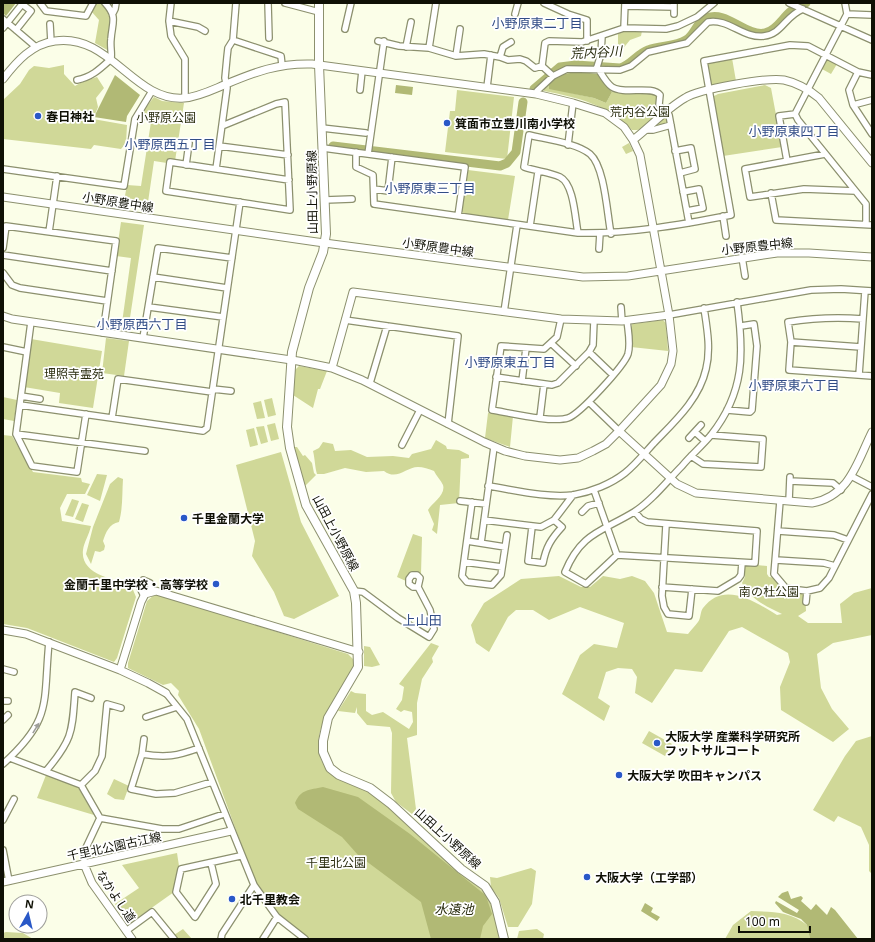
<svg xmlns="http://www.w3.org/2000/svg" width="875" height="942" viewBox="0 0 875 942" font-family="'Noto Sans','Noto Sans JP',sans-serif">
  <style>
    .green { fill: #d0d898 }
    .water { fill: #b1b975 }
    .lines { fill: none; stroke-linecap: round; stroke-linejoin: round }
    .river { stroke: #b1b975; stroke-width: 9 }
    .minor-casing { stroke: #8c906e; stroke-width: 8 }
    .tertiary-casing { stroke: #8c906e; stroke-width: 9 }
    .secondary-casing { stroke: #8c906e; stroke-width: 10 }
    .minor { stroke: #fff; stroke-width: 5.5 }
    .tertiary { stroke: #fff; stroke-width: 7 }
    .secondary { stroke: #fff; stroke-width: 8 }
    .oneway { fill: #9f9f9b }
    .poi-dot { fill: #2958c7; stroke: #fff; stroke-width: 1.5 }
    .labels { text-anchor: middle; dominant-baseline: central; stroke-width: 3.5; stroke-linejoin: round; paint-order: stroke }
    .park-label { font-size: 12px; fill: #2c2f11; stroke: #fff }
    .poi-label { font-size: 12px; font-weight: bold; fill: #0f1005; stroke: #fff; text-anchor: start }
    .street-label { font-size: 12px; fill: #0f1005; stroke: #fff }
    .neighbourhood-label { font-size: 13px; fill: #324d86; stroke: #fff }
    .water-label { font-size: 13px; font-style: italic; fill: #292c0e; stroke: #fff }
  </style>
  <rect width="100%" height="100%" fill="#fbfee8"/>
  <path class="green" d="M95,3h6c16,17 5,28 8,48l-14,-8 4,-23 -8,-9z
    M623,30l19,1 -1,5 -11,4 -9,11h-3v-19z
    M732,58l4,23 -23,5 -4,-2 -3,-20 2,-2z
    M830,60l7,4 -6,10 -9,-5 4,-8z
    M64,65v9l11,12 7,-4 15,-5 7,11 -8,10 2,9 -5,12 34,6 -1,18 -5,6 -27,-4 -3,4 -88,-10v-39l17,-16 9,-14 5,-4 15,2z
    M549,84v4l45,10 12,5 7,-13 44,3 11,29 -2,2 -29,6h-5c-27,-26 -52,-32 -88,-39l-1,-3z
    M765,85l6,3 11,59 -59,9 -11,-59 6,-3z
    M457,90l57,7 -7,62 -62,-7 5,-41h5z
    M154,97l8,4 22,2 -9,58 -8,-1v3l-13,-2 -7,48 -24,-3 4,-21 14,1 10,-64 -14,-3z
    M629,143l4,8 -7,3 -4,-7z
    M468,170l47,6 -7,44 -44,-5 -2,-4z
    M121,222l23,3 -16,106 -7,-1 10,-72 -15,-2z
    M663,320l3,3 2,28 -37,-4 1,-23z
    M106,338l23,3 -5,35 -22,-3z
    M31,339l71,12 -9,57 -34,-5 1,-10 -36,-6z
    M299,366l28,5 -7,18h-2l-5,19 -20,-13 2,-25z
    M3,397l14,3 -3,21 -11,-2z
    M272,398l4,17 -8,2 -4,-17z
    M261,401l4,17 -8,1 -4,-16z
    M488,413l25,3 -3,31 -25,-9z
    M275,423l4,16 -8,2 -4,-16z
    M264,426l4,16 -7,2 -5,-17z
    M254,428l4,17 -8,2 -4,-17z
    M3,435l9,1 21,36 48,6 1,4 8,2 -5,10h-18l-7,14 2,13 29,5c-2,9 -7,16 -8,24 -3,25 31,29 48,35l5,12 -19,61 -3,4 -87,-34 -24,-4z
    M436,440l10,6 1,3 12,1 10,5v3l-8,1 -2,44 -19,2 -3,29 -5,-4 2,-6 -6,-14c4,-7 18,-15 15,-25 -2,-5 -7,-9 -9,-14 -5,-2 -11,-4 -16,-4 -12,0 -21,14 -34,4l-18,1 -21,-4 -21,6h-7c-2,-6 -2,-15 -4,-23l6,-3 4,-6 10,2 2,7 16,-1 16,7 26,-1 16,2 3,-4 19,-5z
    M294,447h3l6,9 2,-1 7,8 2,10 2,2 -11,11z
    M281,452l20,70 38,74 -45,23 -10,-3 -10,-24 -22,-36 3,-15 -19,-76z
    M97,474l10,1 -7,26 -13,-6z
    M118,477l5,2c-1,14 0,29 -4,43 -10,2 -13,10 -16,19l2,5 -1,4 -4,2 -5,-1 -4,13 -5,-10 7,-27 17,-43z
    M72,499l7,2 -6,16 -8,-2z
    M82,503l7,2 -6,17 -8,-3z
    M413,534l9,3 -1,37c-6,-2 -9,-1 -14,2l-1,5 -9,-4z
    M747,564l20,2v8l2,3 6,1 10,11 20,3 1,19 -8,5 10,7h34l-2,-19 14,-11 18,-5v47l-39,8 -16,11 4,34 11,21 17,20 -16,13 -52,-32 -1,-23 10,-25 -2,-9 -46,-26 -13,4 -27,41 -27,-3 -23,34 -17,-10 2,-16 -5,-8 -14,-1 -12,4 -8,26 12,8 -6,15 -42,-27 18,-39 14,-11 23,4 7,-25 -44,-16 -31,13 -16,-10h-17l-8,7 -19,35 -13,-9 -5,-18 13,-22 37,-24 38,-3 22,11h9l13,-11 17,3 12,-3 13,5 9,12 13,39 21,2c3,-4 7,-8 10,-12 3,-4 2,-10 5,-14 21,-28 52,-6 74,7l5,-1c-15,-7 -32,-15 -40,-31l3,-6 -1,-10z
    M154,595h5l189,59 6,6 -1,7c-13,23 -39,58 -34,85 6,31 31,27 51,41 30,21 55,49 82,73 11,10 26,17 34,30 8,11 12,29 13,43h-188l-4,-3 -29,-22 -23,-32 -56,-153 -21,-34 1,-4 -8,-8 -8,2 -35,-17v-5l19,-62z
    M431,643l8,3 -7,12 1,4 -11,17 -5,24v32l-10,3 9,71 -4,5 -16,-12 -5,-9 1,-60 -2,-6 -23,-2 -10,-12v-6l-2,6 -17,-2 13,-20 4,2 11,1v17l6,4 11,-3 26,17 4,-7 -1,-10 -8,-2 -3,2 -5,-3 6,-9 2,-13 -5,-3z
    M364,646l6,1 10,18 -8,2 -8,-1z
    M649,731l23,13 -7,12 -23,-13z
    M872,736v138l-3,-3v-26l-8,-18 -23,-11 -4,6 -21,-12 32,-54 11,-15z
    M46,775l32,12 16,28 -57,-17z
    M114,779l15,7 -5,14 -9,-1 -8,-5z
    M177,853l2,13 -5,26 -45,32 -14,-20 24,-16 -17,-23z
    M531,868l5,3 -4,33 -14,23h-10l-9,-29 -8,-11 -1,-10 7,1z
    M751,911c21,1 39,0 56,14l3,14h-85l8,-14z
    M183,929l9,10h-15l-3,-4z
    M537,929l7,5 -1,5h-26l2,-8z
    M6,932l17,1 10,6h-30v-6z"/>
  <path class="water" d="M3,3h13l-10,13 -3,-3z
    M580,72l19,2 13,18 -6,11 -12,-5 -45,-9v-5l12,-10z
    M115,75l25,20 -13,21 -1,6 -32,-5z
    M396,85l17,2 -1,8 -17,-2z
    M323,787l35,10 52,37 74,60 3,5 5,15 -9,12 -3,13h-49l-10,-37 -63,-47 -16,-18 -44,-28 -3,-6c6,-14 14,-13 28,-16z
    M788,891l3,8 10,-3 2,2 -2,3 10,9 5,-6 11,11 4,-8 4,3 23,29h-48l-3,-14 -6,-6 -18,-7 -8,-9 1,-2 21,12 2,-3 -21,-13 4,-4z
    M645,903l8,5 -2,4 9,5 -3,4 -16,-10z"/>
  <g class="lines">
    <path class="river" d="M534,89l26,-22 16,-2 44,3c11,-3 17,-14 28,-18 11,-5 28,-3 38,-10 9,-5 10,-18 21,-22 19,-8 39,19 58,15 11,-2 17,-14 25,-21 5,-4 11,-6 16,-9
      M333,146l167,20 7,-3 9,-11 7,-50"/>
    <defs>
      <path id="minor" d="M40,3l6,8 40,5 7,-13
        M171,3l-2,18 2,15 14,23v39
        M268,3l1,35
        M285,3l34,9
        M544,3l24,11 19,6v21
        M789,3l83,37
        M845,3l2,11 -52,100 3,6 68,84v20
        M625,6l49,1v-4
        M674,7v7
        M113,13l2,-4 1,-6
        M515,14l3,-11
        M847,14l25,1
        M3,19l33,28
        M169,21l29,6 7,4
        M50,24l1,18
        M3,28l20,-25
        M624,28l1,-25
        M345,29l6,-26
        M16,30l15,-19 -9,-7
        M602,36l-1,18 -4,13c4,6 9,16 15,20 12,8 40,-2 48,8l-1,10 10,10 20,108
        M233,40l48,16 1,9
        M378,41l21,5 30,2 27,8 28,-2 16,3 8,3 12,-1 6,2 9,7 7,-2
        M406,47l5,-25
        M429,48l7,-45
        M456,56l4,-27
        M500,57l3,-10 8,-5
        M858,72l-9,18 4,15 19,29
        M553,76l-11,-10 3,-23 4,-2 33,1 42,-14 42,1 12,-3 19,-9 17,-14
        M77,80c15,-3 23,-11 34,-21 1,-7 -1,-13 0,-20 1,-16 7,-22 -6,-36
        M487,87l4,-32
        M360,90l2,-19
        M536,94l1,-3 16,-15 14,-7 53,1 11,-4 17,-14 39,-9 21,-21c20,-4 36,17 56,14 18,-2 21,-20 39,-27
        M853,105l19,-5
        M222,126l54,-22 9,-2 5,108 -124,-19 4,-29 119,18
        M322,128l44,5
        M646,130h7l18,-5
        M568,145l5,-42
        M219,146l69,9
        M323,148l142,19 -7,49
        M675,151l16,-3 4,21 -15,4
        M356,152v15l17,8 1,29 204,29c51,1 102,-8 153,-18l-27,-154 86,-16 18,1 50,26 14,3
        M368,154l16,-113
        M825,154l-80,15 5,28 54,-8 51,2
        M787,161l-8,-45 16,-2
        M186,165l3,-22
        M3,169l121,17 11,-67 17,-28
        M216,169l11,-81 -2,-10 2,-21 1,-9 5,-8 3,-37
        M374,189l14,2 4,-34
        M683,192l16,-3 4,19 -16,3
        M771,193l5,27 96,5
        M325,200l27,-1
        M723,216l3,20
        M530,226l8,-54
        M49,232l8,-56
        M578,233c-3,-15 -4,-49 -18,-56 -10,-5 -25,-6 -36,-10l5,-32c16,4 48,8 61,19 15,13 17,60 21,80
        M3,248l3,-22 110,15 -13,92
        M599,249l1,-16
        M3,255l109,16
        M742,257l3,19
        M3,273l9,12 8,3 87,13
        M153,277l74,11
        M149,307l74,10
        M621,307l1,14
        M504,312l13,-87
        M669,315l142,-25 30,-1 31,2
        M561,319l-4,18 -13,12 -43,-3 -9,64c18,3 60,13 76,8 12,-4 56,-52 60,-64 3,-11 0,-23 -1,-34
        M863,319c-26,-2 -50,-1 -75,3l3,20 -2,28 83,6
        M345,320l113,16 -10,88
        M594,321l-1,24 -4,7 24,23
        M31,322l-15,112 16,32 45,6 9,-58
        M143,338l15,-90 74,10
        M791,342l70,5
        M552,344l24,22
        M3,347l24,5
        M859,375l6,-84
        M496,377l56,8 6,-2 31,-31
        M522,381l4,-33
        M370,383l17,-57
        M213,389l18,2
        M21,396l19,3
        M589,402l30,29
        M20,405l183,26 4,-3 33,-226
        M727,410l23,2 2,-2 5,-64 -3,-22 -13,2
        M540,417l4,-33
        M112,418l6,-39 94,13
        M695,432l10,9
        M16,434l129,17
        M689,438l12,-13
        M402,445l18,-35
        M691,456l12,8 58,3 2,-28 -52,-4
        M851,476l21,11
        M790,481l43,2 8,7
        M488,486c27,4 57,12 85,9 18,-3 38,-11 52,-22 11,-9 19,-19 28,-29 21,-22 46,-44 53,-75 5,-20 1,-41 -2,-61
        M594,490l23,65
        M460,501l26,3
        M780,501l-6,73 11,13 6,2 16,2 13,-3 9,-10 43,-84
        M789,501l1,-24
        M472,502l-10,74 5,6 25,3 9,-10 6,-40
        M582,512l6,-6 11,-3
        M635,512l6,7 6,3 110,9 -2,32 -138,-8 -31,29 -21,-12c16,-39 36,-40 69,-60 18,-11 33,-31 48,-46 9,-11 20,-20 29,-31 34,-43 33,-82 26,-133
        M484,520l57,7 13,-7 19,-25
        M666,525l-4,71 2,11 4,7 21,2 3,-27
        M532,527l-4,34 15,2c3,-16 8,-24 19,-36l-8,-7
        M778,531l56,4 14,5
        M467,541l38,6
        M481,543l13,-96
        M776,560l48,3 11,3
        M464,562l38,5
        M662,587l56,4 20,-12 3,-4 1,-12
        M354,591l9,1 35,26 31,19 5,-8 -4,-19 -12,-23 2,-9 -3,-3h-5l-3,4v5l4,3h5
        M144,596l-5,-10 4,-6 7,3 2,7
        M806,602l1,-11
        M3,669l11,3
        M166,693l21,26 67,166 23,32 28,22
        M3,701h5
        M121,708l-14,-4 -5,52 -7,15 -14,14 19,33 62,11h17l45,-15
        M146,717l31,-10
        M3,720l5,-5
        M199,748c-22,8 -33,10 -57,6l-11,35 25,5 19,-1 37,-11
        M142,754l2,-15
        M10,758l71,27
        M3,764c50,-45 40,-61 46,-122
        M46,771c27,-32 26,-39 29,-79l16,6
        M3,820l11,-21
        M3,850l6,31
        M211,863l5,21 -21,33 -19,-25 5,-23 59,-13
        M84,864v-12l16,-34
        M126,931l26,-19 22,27
        M221,939l1,-5 32,-49
        M263,939l14,-22"/>
      <path id="tertiary" d="M3,79c14,-18 29,-35 52,-38 55,-8 79,61 129,57 14,-1 28,-8 40,-13 31,-13 54,-22 88,-21l224,30 37,9 32,10 19,14 9,13 7,15 29,160 4,36 -2,13 -10,21 -42,46 -13,13 -13,7 -15,7 -18,2 -35,-4 -20,-5 -21,-9 -122,-62 -30,-12 -34,-7 -286,-42 -9,-3
        M633,140c18,-14 33,-31 52,-42 14,-9 83,-21 99,-18 14,3 24,9 35,18l53,65
        M3,197l314,45 266,35 45,-1 149,-23h32l63,4
        M332,368l21,-76 208,27 61,2 47,-6
        M619,431l58,53 19,9 116,10c38,-7 45,-41 60,-71
        M3,630l23,4 94,36 21,-68 4,-8 11,-3 203,61
        M120,670l28,13 18,10
        M84,864l8,19 40,56
        M3,882l228,-51"/>
      <path id="secondary" d="M319,3v62l7,169 -3,18 -14,36 -17,64 -5,75 3,21 16,57 48,86 2,12 2,64 -30,51 -5,23v11l7,16 9,7 31,13 21,16 70,65 24,17 10,16 9,37"/>
    </defs>
    <use href="#minor" class="minor-casing"/>
    <use href="#tertiary" class="tertiary-casing"/>
    <use href="#secondary" class="secondary-casing"/>
    <use href="#minor" class="minor"/>
    <use href="#tertiary" class="tertiary"/>
    <use href="#secondary" class="secondary"/>
  </g>
  <defs><path id="oneway-solid" d="M-6-.8H1V-3.2L6.5 0L1 3.2V.8H-6Z"/></defs>
  <use class="oneway" href="#oneway-solid" transform="translate(36 728) rotate(-58)"/>
  <g class="poi-dot">
    <circle cx="38" cy="116" r="4"/>
    <circle cx="447" cy="123" r="4"/>
    <circle cx="184" cy="518" r="4"/>
    <circle cx="216" cy="584" r="4"/>
    <circle cx="657" cy="743" r="4"/>
    <circle cx="619" cy="775" r="4"/>
    <circle cx="587" cy="877" r="4"/>
    <circle cx="232" cy="899" r="4"/>
  </g>
  <g class="labels">
    <g class="park-label">
      <text x="640" y="111">荒内谷公園</text>
      <text x="166" y="117">小野原公園</text>
      <text x="74" y="373">理照寺霊苑</text>
      <text x="769" y="591">南の杜公園</text>
      <text x="336" y="862">千里北公園</text>
    </g>
    <g class="poi-label">
      <text x="46" y="116">春日神社</text>
      <text x="455" y="123">箕面市立豊川南小学校</text>
      <text x="192" y="518">千里金蘭大学</text>
      <text x="208" y="584" text-anchor="end">金蘭千里中学校・高等学校</text>
      <text x="665" y="736">大阪大学 産業科学研究所<tspan x="665" dy="14">フットサルコート</tspan></text>
      <text x="627" y="775">大阪大学 吹田キャンパス</text>
      <text x="595" y="877">大阪大学（工学部）</text>
      <text x="240" y="899">北千里教会</text>
    </g>
    <g class="street-label">
      <text transform="translate(312 192) rotate(-91)">山田上小野原線</text>
      <text transform="translate(118 202) rotate(9)">小野原豊中線</text>
      <text transform="translate(757 246) rotate(-6)">小野原豊中線</text>
      <text transform="translate(438 247) rotate(8)">小野原豊中線</text>
      <text transform="translate(336 533) rotate(62)">山田上小野原線</text>
      <text transform="translate(448 838) rotate(42)">山田上小野原線</text>
      <text transform="translate(114 846) rotate(-12)">千里北公園古江線</text>
      <text transform="translate(116 896) rotate(56)">なかよし道</text>
    </g>
    <g class="neighbourhood-label">
      <text x="537" y="23">小野原東二丁目</text>
      <text x="794" y="131">小野原東四丁目</text>
      <text x="170" y="144">小野原西五丁目</text>
      <text x="430" y="188">小野原東三丁目</text>
      <text x="142" y="324">小野原西六丁目</text>
      <text x="510" y="362">小野原東五丁目</text>
      <text x="794" y="385">小野原東六丁目</text>
      <text x="422" y="620">上山田</text>
    </g>
    <g class="water-label">
      <text transform="translate(596 52) rotate(-3)">荒内谷川</text>
      <text x="454" y="909">水遠池</text>
    </g>
  </g>
  <rect width="875" height="942" fill="none" stroke="#0f1005" stroke-width="8"/>
  <g transform="translate(28 914) rotate(8)"><circle r="19" fill="#ffffff" stroke="#9f9f9b"/>
  <path d="M0-3L7 15L0 10L-7 15Z" fill="#2958c7"/>
  <text y="-6" font-size="11" font-weight="bold" text-anchor="middle" fill="#0f1005">N</text>
  </g>
  <path d="M739 926v6h71v-6" fill="none" stroke="#0f1005" stroke-width="2"/>
  <text x="745" y="926" font-size="12" fill="#0f1005" stroke="#ffffff" stroke-width="3" paint-order="stroke">100 m</text>
</svg>
